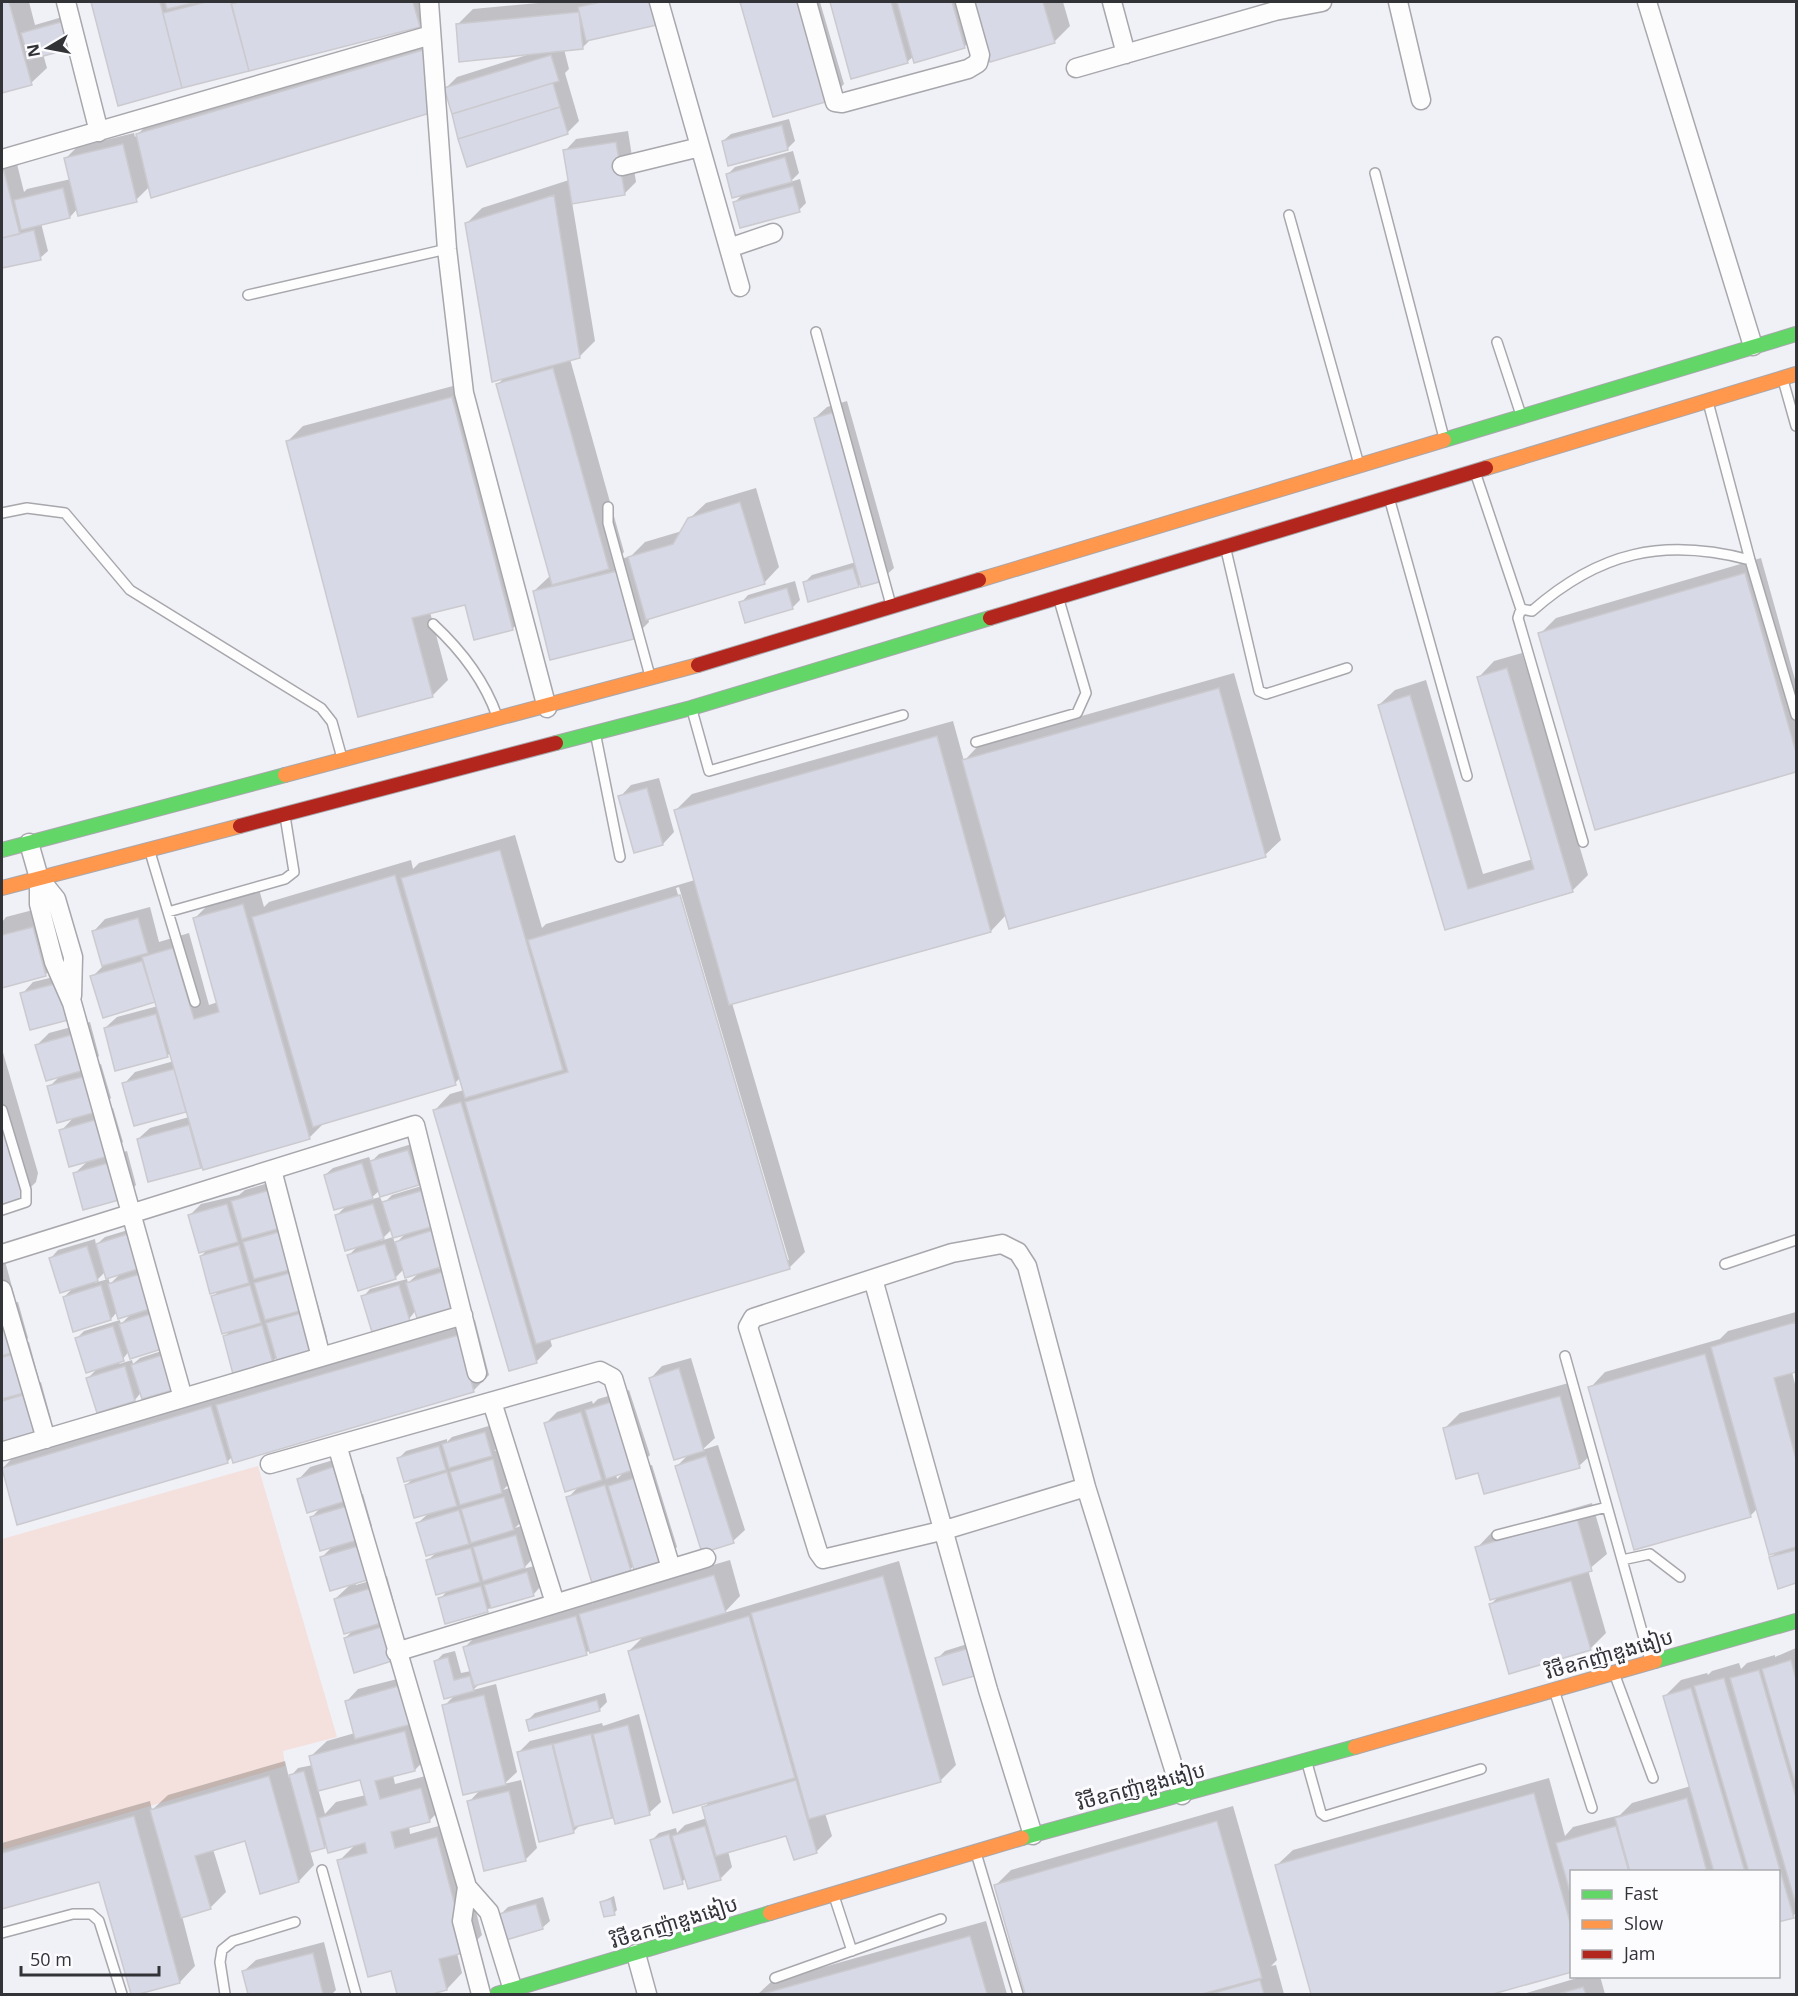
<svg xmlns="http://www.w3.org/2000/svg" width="1798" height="1996" viewBox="0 0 1798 1996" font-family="'Open Sans','Noto Sans Khmer',sans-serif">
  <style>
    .green { fill: #f4e1dd }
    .shadow { fill: #0003; fill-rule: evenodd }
    .building { fill: #d7d9e6; stroke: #cacacf; stroke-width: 1.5 }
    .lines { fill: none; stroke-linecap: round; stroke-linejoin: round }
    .lane-casing { stroke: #a7a7ac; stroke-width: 12 }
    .street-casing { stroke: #a7a7ac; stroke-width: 21 }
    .fast-casing { stroke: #a7a7ac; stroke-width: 16 }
    .slow-casing { stroke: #a7a7ac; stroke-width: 16 }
    .jam-casing { stroke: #a7a7ac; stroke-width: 16 }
    .lane { stroke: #fdfdfe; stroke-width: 9 }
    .street { stroke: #fdfdfe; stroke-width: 18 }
    .fast { stroke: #63d668; stroke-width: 14 }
    .slow { stroke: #ff974d; stroke-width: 14 }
    .jam { stroke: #b3261e; stroke-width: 14 }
    .labels { text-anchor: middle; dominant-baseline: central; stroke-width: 6; stroke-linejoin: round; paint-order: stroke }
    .street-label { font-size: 20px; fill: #323337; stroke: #fcfcff }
  </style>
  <rect width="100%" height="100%" fill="#f0f1f7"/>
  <path class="green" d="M258,1466l79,271 -54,14 2,15 -283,84v-311z"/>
  <path class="shadow" d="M2,2h27l6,23 41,-12 -33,41 4,14 -16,15 -29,9z
    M93,2h340l2,7 -16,16 -300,79z
    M549,2h46v3l13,-3h57l-74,37 -9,9 -18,1 5,20 -4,4 14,48 -11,11 -100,33 -21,-71 -18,18 -279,74 -14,14 -58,8 -8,9 -29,6 7,28 -8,7 -38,9v-103l14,-4 8,32 3,-3 44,-10 -5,-21 11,-11 57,-14 1,4 18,-18 286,-83 6,53 12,-12 73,-23 -73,-29 16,-16z
    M741,2h79l24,82 -16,16 -54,15z
    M831,2h232l7,24 -16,16 -72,-13 -18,18 -50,9 -7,6 -55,15z
    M789,119l6,22 -8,8 -64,-8 8,-7z
    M628,131l8,51 -12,12 -52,8 23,139 -16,16 -9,2 54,193 -7,8 14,-4 14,-14 37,-11 7,-12 17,-16 50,-15 23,79 -15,16 -116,35 1,4 -16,16 -99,-47 17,-16 -53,-191 7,-7 -39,-153 16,-16 87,-28 -4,-29 11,-12z
    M793,151l6,22 -9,9 10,-3 6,24 -7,7 -64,-8 8,-8 -16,-19 8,-8z
    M468,382l60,231 -15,15 -38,10 -9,-35 -36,9 18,68 -16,16 -145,-254 16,-16z
    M847,401l47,167 -12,11 -20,4 -4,3 -53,-4 7,-7 44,-13 -41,-144 12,-11z
    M1761,558l35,125v87l-200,58 -56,-194 16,-16z
    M795,581l5,19 -7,7 -47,15 -5,-19 7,-8z
    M1522,653l66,222 -16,16 -126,38 -67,-224 16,-15 31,-10 57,194 50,-15 -54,-182 15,-16z
    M1234,673l47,167 -16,15 -258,59 -16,17 -259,72 73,249 -16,16 -239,71 2,7 -16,16 -101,-252 15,-16 14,-4 -4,-12 -5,5 -129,38 -17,17 -109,29 -62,-28 12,-11 39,-11 -2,-8 -2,2 -61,-27 11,-12 39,-11 -3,-9 -4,4 -62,-28 12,-11 41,-11 -2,-7 -2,2 -62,-24 11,-11 -9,-35 11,-12 45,-12 9,35 30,-9 20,72 9,-3 -24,-83 16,-16 49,-14 5,18 5,-5 142,-42 2,9 6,-6 96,-28 27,93 4,-4 149,-44 -19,-70 16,-16 261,-73 11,40 15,-16zM679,887l110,373h-3l-110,-372z
    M659,778l15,54 -11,12 -28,7 -15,-54 11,-12z
    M56,904l13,47 -24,24 -43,11v-64l4,-5z
    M74,972l9,34 -12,11 -49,-23 11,-12z
    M90,1022l9,34 -11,12 13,-4 10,34 -15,15 17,-5 10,34 -13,14 17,-5 9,34 -11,12 -51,-23 14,-13 -27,-30 14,-15 -26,-29 11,-11 -23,-31 12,-12z
    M2,1049l36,124 -2,9 -16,16 -18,5z
    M415,1143l10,34 -7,7 -38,6 -11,10 11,-3 3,7 9,-9 36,-11 10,34 -9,9 11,-3 10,33 -11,12 13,-4 -43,54 -46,-22 7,-8 37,-10 1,4 12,-11 -16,-3 -9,9 -46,-23 10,-10 -23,-29 11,-11 -22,-30 8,-7 36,-11 2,5 8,-8zM392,1229l15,3 -12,12 -2,-7 -13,4z
    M282,1179l33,118 -7,7 9,-3 10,36 -12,11 -38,9 -5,5 -48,-25 7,-7 -18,-33 7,-8 -19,-33 7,-7 -19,-33 12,-12 38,-9 6,-5z
    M141,1226l23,80 -45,58 13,-4 1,4 7,-6 37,-12 -42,54 -47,-22 11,-11 -22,-29 7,-7 36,-11 -3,-8 -6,7 -47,-22 11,-11 -24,-28 7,-8 37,-11 1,6 9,-8zM106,1271l2,8 -14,4zM121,1273l-11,11 -2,-7zM132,1313l-11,11 -2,-7z
    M5,1261l10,37 -6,6 9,-2 10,36 -5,6 6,-2 10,37 -5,5 7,-2 10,37 -12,12 -35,10 -2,-179z
    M1796,1312v58l-4,2 4,16v194l-17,5 -8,-30 7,-6 -21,-42 -7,7 -160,-128 15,-16 115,-33 8,-8z
    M475,1320l14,55 -16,16 -240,65 -6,6 -209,61 -16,-54 15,-16 210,-61 1,4 6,-6z
    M691,1358l24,80 -13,12 16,-5 27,85 -12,11 -57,-74 13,-13 -38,-76 11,-12z
    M1576,1381l19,70 -16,15 -100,5 -35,-42 16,-16z
    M629,1390l21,65 -15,15 17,-5 25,82 -11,12 -32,6 -4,5 -62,-72 11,-12 -34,-62 12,-12 35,-11 1,3 5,-5zM625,1471l-8,8 -1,-5z
    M492,1425l7,22 -5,4 10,-3 9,32 -10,10 13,-4 9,32 -10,10 12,-4 9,31 -13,14 11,-3 6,21 -7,8 -87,27 -6,-23 9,-10 -21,-29 9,-8 -19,-29 11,-10 -23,-28 8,-7 -16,-19 8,-8 41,-12v3l5,-5z
    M350,1455l10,32 -12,11 15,-4 9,32 -11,12 12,-4 9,32 -11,12 -16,5 1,2 31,-9 9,33 -10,9 11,-3 9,32 -61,-9 10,-9 -20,-30 16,-15 -29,-27 11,-11 -21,-29 10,-11 -23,-27 11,-12z
    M1592,1503l15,51 -19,16 18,63 -16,16 -100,-44 9,-9 -22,-48 15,-16z
    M730,1560l10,36 -16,17 175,-52 57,204 -16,16 -115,32 7,23 -16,16 -29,-18 -59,17 4,16 -11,11 -32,10 -3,-10 -4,4 -30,-42 7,-7 17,-5 1,5 8,-8 22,-7 -3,-10 7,-8 -82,-149 16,-16 -165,48 -7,7 23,-6 21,88 -13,12 17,-4 16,68 -12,12 -56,-58 12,-13 -37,-83 11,-11 -19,-34 7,-7 12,-3 6,22 10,-2 -7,-23 16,-16 111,-31 1,3 4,-5z
    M980,1640l8,25 -51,-6 8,-8z
    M1796,1648v265l-3,3 -15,-44h-206v99l-85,23h-174l-36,-129 16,-15 256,-72 16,58 8,-9 47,-12 12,-12 59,-17 -26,-90 16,-16 26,-7 1,2 4,-4 27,-8 2,6 6,-6 28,-8v2z
    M413,1675l17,79 -15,16 -22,5 2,9 42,-11 8,32 -16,16 -20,5 1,8 43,-12 29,113 -16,16 -9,2 5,20 -15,16 -21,5h-27l-7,-24 -53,-109 17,-17h-29l-17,7 4,14 -15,16 -53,-42 -33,10 13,43 -16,16 -28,8 13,50 -15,16 -46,12 -34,-114 -98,27v-64l148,-42 2,9 16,-15 117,-34 4,17 9,-10 15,-3 -2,-9 16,-15 28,-8 -8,-32 11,-12zM361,1778l5,17 -30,7 -11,12 -7,-25z
    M605,1693l2,9 -7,7 -70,20 -2,-9 7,-7z
    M639,1714l22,88 -12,11h-35l-33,11 -8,8 -55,-79 12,-12 72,-18 1,3z
    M1233,1806l44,154 -6,6 5,-1 8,29h-258l-30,-109 15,-15z
    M614,1896l3,14 -3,3 -13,-11z
    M543,1897l7,24 -8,7 -42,-13 8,-8z
    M986,1921l21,73h-249l13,-12z
    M324,1942l12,48 -4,4h-82l-6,-23 12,-11z
    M1584,1976h16l5,18h-82z"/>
  <path class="building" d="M2,2h7l23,83 -30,8z
    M91,2h69l22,86 -64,18z
    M165,2h33l-31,7z
    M206,2h25l18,69 -67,17 -19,-75z
    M239,2h174l7,25 -171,44 -18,-67z
    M601,2h50l6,23 -71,16 -8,-34z
    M740,2h60l29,99 -56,16z
    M830,2h61l17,61 -57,16z
    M897,2h55l13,46 -51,15z
    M973,2h70l12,41 -65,19z
    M579,12l4,37 -124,13 -3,-38z
    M68,20l8,27 -47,13 -8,-27z
    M423,50l7,63 -279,85 -15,-64z
    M551,55l8,26 -107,33 -8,-26z
    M553,83l7,24 -102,32 -6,-25z
    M560,107l8,27 -101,33 -9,-28z
    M782,125l6,25 -60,16 -6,-25z
    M616,142l9,53 -53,9 -9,-54z
    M123,144l14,58 -59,14 -14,-58z
    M785,157l7,25 -60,16 -6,-24z
    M4,171l16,63 -18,4v-66z
    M793,186l7,26 -60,16 -7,-26z
    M63,188l7,30 -49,12 -7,-30z
    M554,195l26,163 -88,24 -27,-159z
    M34,230l7,30 -39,8v-30z
    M553,368l56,201 -57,16 -56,-201z
    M452,397l61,233 -39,10 -9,-35 -53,13 21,79 -75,20 -72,-276z
    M835,412l48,169 -22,6 -47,-169z
    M740,502l25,82 -119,36 -18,-63 45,-13 15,-26z
    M853,568l6,19 -51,15 -5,-20z
    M617,571l17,68 -84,21 -17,-69z
    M1745,573l51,179v20l-201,58 -57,-197z
    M787,588l6,21 -48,14 -6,-21z
    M1507,668l66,224 -128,38 -67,-225 32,-10 58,194 66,-20 -57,-192z
    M1219,688l47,169 -257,72 -47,-169z
    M937,736l54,196 -262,73 -55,-195z
    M647,788l16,57 -29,8 -16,-57z
    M500,850l63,220 -98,28 -64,-220z
    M395,875l61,210 -143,42 -61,-210z
    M680,895l110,374 -254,75 -71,-242 103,-30 -40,-132z
    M243,904l67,235 -107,31 -61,-213 31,-9 21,71 25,-7 -26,-94z
    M138,918l10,35 -46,13 -10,-35z
    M33,927l13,49 -44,12v-53z
    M142,961l13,41 -52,16 -13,-42z
    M62,982l10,37 -42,11 -10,-37z
    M156,1014l12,43 -53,14 -11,-43z
    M78,1033l10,36 -42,12 -11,-36z
    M174,1069l12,43 -52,14 -12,-43z
    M90,1075l10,36 -43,12 -10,-37z
    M461,1102l76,261 -28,8 -76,-261z
    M2,1117l21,73 -2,9 -19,6z
    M102,1118l10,37 -43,12 -10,-37z
    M189,1125l12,43 -53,14 -11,-43z
    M408,1150l11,35 -39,12 -10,-36z
    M115,1161l11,37 -43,12 -10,-37z
    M362,1163l11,36 -39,11 -10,-35z
    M270,1190l11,38 -39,11 -11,-38z
    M421,1191l10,36 -38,11 -11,-36z
    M227,1204l11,38 -39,11 -11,-38z
    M373,1204l11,35 -39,12 -10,-36z
    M433,1230l11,36 -39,12 -10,-36z
    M282,1231l11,38 -39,10 -11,-37z
    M134,1232l10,35 -38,12 -10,-35z
    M385,1244l11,35 -38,12 -11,-36z
    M239,1245l10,38 -39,11 -10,-38z
    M87,1246l11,35 -38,12 -11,-35z
    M445,1271l10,36 -38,11 -11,-35z
    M146,1272l10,35 -38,12 -10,-35z
    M293,1272l11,38 -39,10 -11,-37z
    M101,1285l10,35 -38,12 -10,-35z
    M250,1285l11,38 -39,11 -11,-38z
    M399,1285l11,36 -38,11 -11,-36z
    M157,1312l11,35 -38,12 -11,-35z
    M305,1312l11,38 -39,11 -11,-38z
    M2,1314l16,37 -16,5z
    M1796,1322v50l-22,6 22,81v88l-27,8 -58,-208z
    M262,1325l11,38 -40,11 -10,-38z
    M113,1326l11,35 -38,12 -11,-35z
    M459,1335l15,57 -241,71 -17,-58z
    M17,1353l11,39 -26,7v-42z
    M169,1353l11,35 -38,11 -11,-34z
    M1705,1354l46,163 -117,33 -46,-163z
    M125,1366l10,35 -38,12 -11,-35z
    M679,1368l25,83 -30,9 -25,-82z
    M29,1393l11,39 -37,11 -1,-42z
    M1560,1396l20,72 -96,26 -6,-21 -22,6 -13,-51z
    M618,1400l21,68 -33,11 -21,-69z
    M211,1406l17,57 -211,62 -15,-57z
    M581,1412l21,68 -37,12 -21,-69z
    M485,1432l7,24 -43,12 -7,-24z
    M439,1446l7,24 -42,12 -7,-24z
    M706,1456l28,87 -32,10 -27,-87z
    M493,1459l9,34 -42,12 -10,-33z
    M339,1465l10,35 -42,13 -10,-34z
    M447,1472l10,34 -43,12 -9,-33z
    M641,1476l26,84 -33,10 -26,-84z
    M605,1485l26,86 -39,12 -26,-86z
    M504,1497l10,33 -43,13 -10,-34z
    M351,1505l10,34 -41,12 -10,-34z
    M459,1510l10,34 -43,12 -10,-33z
    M1577,1518l15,53 -102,29 -15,-53z
    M516,1535l9,33 -42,13 -10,-34z
    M362,1545l9,34 -41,12 -10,-34z
    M471,1548l9,34 -44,13 -10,-35z
    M1796,1550v33l-18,6 -9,-32z
    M527,1572l7,24 -43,12 -7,-23z
    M714,1575l12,38 -136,40 -11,-39z
    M883,1576l58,206 -132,37 -58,-206z
    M1571,1581l20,69 -82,24 -20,-70z
    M481,1586l7,26 -43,12 -7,-26z
    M375,1587l10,35 -41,12 -10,-35z
    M576,1616l11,39 -113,31 -11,-39z
    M749,1616l46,162 -122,35 -45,-162z
    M385,1626l10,34 -41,13 -10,-35z
    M973,1647l8,27 -38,11 -8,-27z
    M448,1657l6,23 16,-4 4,15 -30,8 -10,-38z
    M1791,1660l5,19v107l-34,-117z
    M1759,1670l37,127v108l-66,-227z
    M1724,1678l70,240 -16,4v-50h-29l-55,-186z
    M402,1685l10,39 -57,15 -10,-38z
    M1691,1688l54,184h-31l-51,-176z
    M484,1695l22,90 -43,10 -21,-90z
    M597,1700l3,11 -71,20 -3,-11z
    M628,1725l22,90 -35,9 -22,-90z
    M405,1731l10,40 -40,10 5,18 41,-11 9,34 -39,10 4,16 42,-11 30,115 -28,7 8,31 -15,4h-35l-6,-23 -23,6 -31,-117 30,-7 -2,-10 -37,10 -9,-35 48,-13 -7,-25 -42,11 -9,-35z
    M591,1734l21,84 -38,9 -21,-83z
    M552,1744l22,89 -35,9 -22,-90z
    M304,1771l21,77 -15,4 -21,-77z
    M269,1776l30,106 -39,12 -15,-53 -50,15 16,53 -30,9 -31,-108z
    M796,1780l21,73 -23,7 -8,-24 -70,20 -14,-49z
    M509,1791l17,70 -42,10 -17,-70z
    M1534,1793l38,136v43l-79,22h-182l-36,-129z
    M1687,1798l20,74h-77l-15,-54z
    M134,1816l46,167 -41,11h-8l-32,-112 -97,27v-56z
    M1217,1821l45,157 -60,16h-177l-31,-109z
    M705,1826l16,54 -33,9 -16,-53z
    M1616,1826l13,46h-57v27l-16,-56z
    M669,1834l14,50 -19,5 -14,-49z
    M611,1899l4,16 -11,2 -4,-15z
    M536,1904l7,25 -37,11 -7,-26z
    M970,1936l17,58h-225z
    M313,1953l10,41h-75l-6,-23z
    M1260,1980l4,14h-54z
    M1583,1987l3,7h-28z"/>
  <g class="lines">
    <defs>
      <path id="lane" d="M1375,173l69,265
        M1289,215l69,246
        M248,295l199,-46
        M816,332l75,273
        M1497,342l24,73
        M1783,380l13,46
        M1708,402l42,158 46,155
        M1476,475l45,134
        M1390,501l77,275
        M608,507v16l42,153
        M2,513l25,-5 38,5 65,77 191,118 11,14 10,36
        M1226,550l33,141 7,3 81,-26
        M433,624c28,26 51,55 64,92
        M692,710l17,61 194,-56
        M596,737l24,120
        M976,742l101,-29 9,-20 -27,-93
        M1583,842l-65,-224 3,-9 11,2c67,-59 131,-74 218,-51
        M150,852l45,150
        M168,912l117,-33 9,-7 -9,-56
        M2,1110l24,80v12l-24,8
        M1725,1264l71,-24
        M1565,1356l85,304
        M1497,1535l110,-28
        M1622,1560l28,-6 30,23
        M1614,1673l39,105
        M1555,1693l37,115
        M1307,1763l14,50 4,3 156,-47
        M976,1853l42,141
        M322,1870l34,124
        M834,1896l18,55
        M2,1933l71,-19h18l8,7 23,73
        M775,1978l166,-59
        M225,1994l-5,-32 2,-12 11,-9 62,-19"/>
      <path id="street" d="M66,2l33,130
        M429,2l18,247 17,144 83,315
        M659,2l81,285
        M807,2l28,100 7,1 126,-34 10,-6 2,-8 -15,-53
        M1112,2l14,52
        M1398,2l23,98
        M1647,2l106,344
        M1076,68l199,-57 47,-9
        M2,159l429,-124
        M622,166l78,-19
        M729,248l44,-15
        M29,843l10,35v26l15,58 18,41 111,395
        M39,878l17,21 17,58 -1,39
        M272,1170l49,187
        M2,1254l413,-129 62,248
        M873,1279l115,411 45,145
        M2,1290l44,149
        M492,1402l63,201
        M337,1445l130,442 22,25 24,78
        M4,1451l459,-136
        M270,1464l330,-93 13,7 58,190
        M1086,1487l-141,43 -122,29 -5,-7 -70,-225 5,-9 199,-65 50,-9 16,8 9,14 59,221 96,308
        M396,1652l310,-94
        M467,1887l-5,34 19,73
        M636,1954l11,40"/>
      <path id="fast" d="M1444,440l352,-106
        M556,743l135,-35 299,-90
        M2,850l283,-75
        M1655,1661l141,-40
        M1022,1838l333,-91
        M497,1994l273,-81"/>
      <path id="slow" d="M1486,468l310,-94
        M979,580l465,-140
        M285,775l413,-110
        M2,888l238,-62
        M1355,1747l300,-86
        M770,1913l252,-75"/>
      <path id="jam" d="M990,618l496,-150
        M698,665l281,-85
        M240,826l316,-83"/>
    </defs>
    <use href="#lane" class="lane-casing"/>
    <use href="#street" class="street-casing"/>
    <use href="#fast" class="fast-casing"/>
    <use href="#slow" class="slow-casing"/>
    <use href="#jam" class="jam-casing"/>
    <use href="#lane" class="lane"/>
    <use href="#street" class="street"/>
    <use href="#fast" class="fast"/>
    <use href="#slow" class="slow"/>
    <use href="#jam" class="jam"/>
  </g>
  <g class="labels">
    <g class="street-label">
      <text transform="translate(1609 1654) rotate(-16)">វិថីឧកញ៉ាឌួងងៀប</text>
      <text transform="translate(1141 1786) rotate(-15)">វិថីឧកញ៉ាឌួងងៀប</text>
      <text transform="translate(674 1922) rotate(-17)">វិថីឧកញ៉ាឌួងងៀប</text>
    </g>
  </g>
  <rect width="1798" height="1996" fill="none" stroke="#323337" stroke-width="6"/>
  <rect x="1570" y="1870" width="210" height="108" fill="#fcfcff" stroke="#abacaf" stroke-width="1.5"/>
  <rect x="1582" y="1890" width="30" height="9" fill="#63d668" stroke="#abacaf" stroke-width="1.5"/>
  <text x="1624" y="1900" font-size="18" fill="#323337">Fast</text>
  <rect x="1582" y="1920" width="30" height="9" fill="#ff974d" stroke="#abacaf" stroke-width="1.5"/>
  <text x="1624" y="1930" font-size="18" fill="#323337">Slow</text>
  <rect x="1582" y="1950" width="30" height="9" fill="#b3261e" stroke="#abacaf" stroke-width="1.5"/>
  <text x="1624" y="1960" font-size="18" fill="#323337">Jam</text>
  <g transform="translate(48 48) rotate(260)" stroke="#fcfcff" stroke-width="4.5" paint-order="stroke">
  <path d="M0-4.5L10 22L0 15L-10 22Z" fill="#323337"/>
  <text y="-9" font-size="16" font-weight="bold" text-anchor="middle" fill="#323337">N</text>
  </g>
  <path d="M21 1966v9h138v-9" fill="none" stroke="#323337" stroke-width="3"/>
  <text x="30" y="1966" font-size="18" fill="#323337" stroke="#fcfcff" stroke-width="4.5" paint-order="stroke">50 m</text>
</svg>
